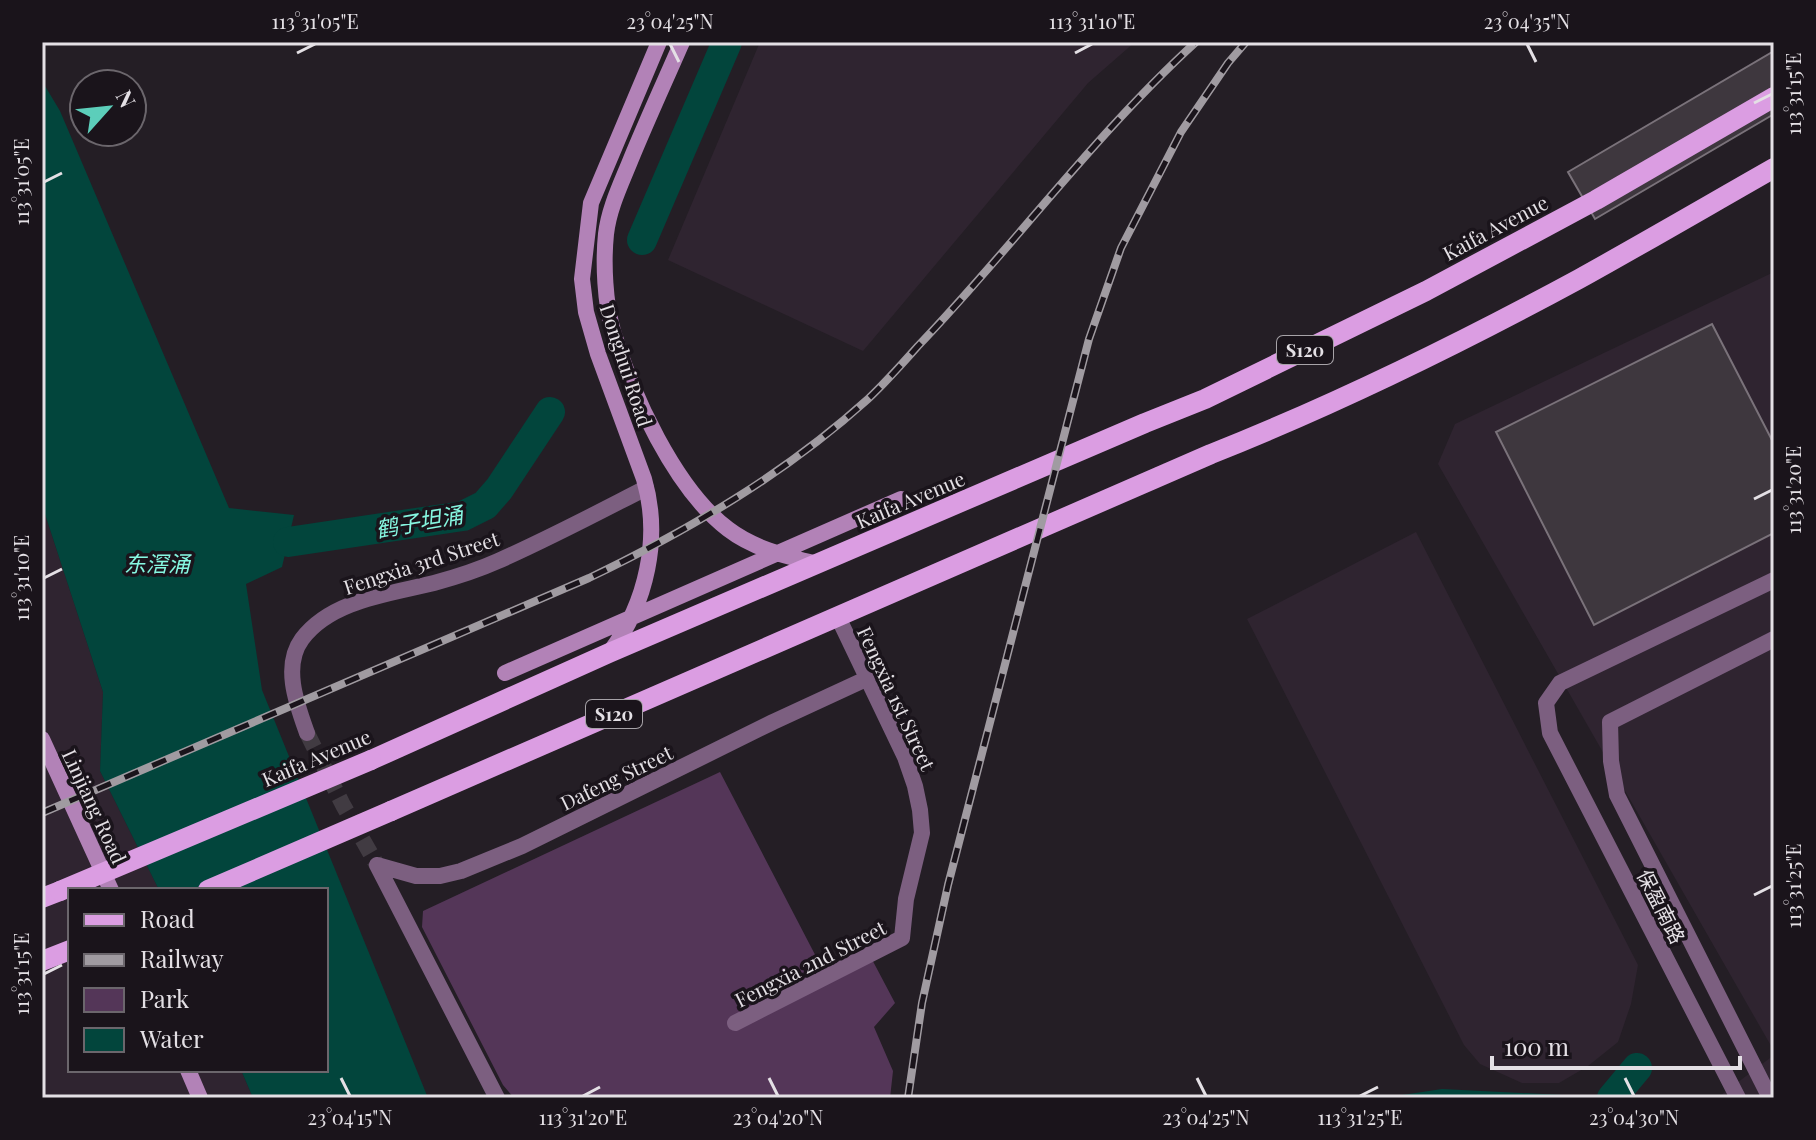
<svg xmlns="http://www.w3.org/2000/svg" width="1816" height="1140" viewBox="0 0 1816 1140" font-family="'Playfair Display','Noto Sans SC',serif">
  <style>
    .built { fill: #2f2430 }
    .green { fill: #543658 }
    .water { fill: #02453c }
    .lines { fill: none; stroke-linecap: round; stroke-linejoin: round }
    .river { stroke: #02453c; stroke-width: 30 }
    .building { fill: #3e373e; stroke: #7a727a; stroke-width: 2 }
    .street-tunnel { stroke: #413b42; stroke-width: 16; stroke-dasharray: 16 8; stroke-linecap: butt }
    .street { stroke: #7c5f80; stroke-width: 16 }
    .secondary { stroke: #b282b7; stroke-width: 16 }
    .primary { stroke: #db9de2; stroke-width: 20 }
    .rail-casing { stroke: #a09ba1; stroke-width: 8 }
    .rail { stroke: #1a141b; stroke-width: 5; stroke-dasharray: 15; stroke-linecap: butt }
    .primary-bridge { stroke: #db9de2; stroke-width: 20 }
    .ticks { fill: none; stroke: #e4e0e5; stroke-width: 3 }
    .labels { text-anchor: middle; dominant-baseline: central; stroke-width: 7; stroke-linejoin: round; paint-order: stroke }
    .shield { fill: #1a141b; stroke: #a7a3a8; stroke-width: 2 }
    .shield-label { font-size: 18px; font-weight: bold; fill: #e4e0e5 }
    .street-label { font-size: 20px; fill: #e4e0e5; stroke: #1a141b }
    .water-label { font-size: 22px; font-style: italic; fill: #86f7e1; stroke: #1a141b }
    .neatline { fill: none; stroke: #e4e0e5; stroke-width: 3 }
    .ticks-label { font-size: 20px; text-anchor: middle; fill: #e4e0e5 }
  </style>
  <rect width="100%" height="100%" fill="#241e25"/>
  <path class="built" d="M760,42h375l-47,41 -225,268 -195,-91z
    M1774,272v779l-336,-587 17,-40z
    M42,505l61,187 -3,79 59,119h-89v180h171l12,28h-211z
    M1416,532l222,433 -7,39 -13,38 -30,24 -29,17h-37l-42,-19 -16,-19 -217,-426z
    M1774,1055v43h-57z"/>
  <path class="green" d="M720,772l103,198 44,-20 28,53 -21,24 19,44 -3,27h-376l-11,-13 -81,-158 1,-16z"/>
  <path class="water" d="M42,81l18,30 169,397 65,7 -12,52 -36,17 16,106 166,408h-175l-12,-28h85v-180h-167l-59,-119 3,-79 -61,-187z
    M1442,1089l140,7 5,2h-205z"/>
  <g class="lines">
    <path class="river" d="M642,240l85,-198
      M288,542l175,-26 22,-11 14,-16 51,-77
      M1612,1098l25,-30"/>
  </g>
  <path class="building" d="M1774,51v63l-179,105 -27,-47z
    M1712,324l62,120v89l-180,92 -98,-193z"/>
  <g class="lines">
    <path class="street-tunnel" d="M307,733l36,72 34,60"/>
    <path class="street" d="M307,733c-10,-28 -25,-67 -5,-94 29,-39 88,-45 132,-56 22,-6 44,-13 64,-22 50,-22 99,-48 148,-73
      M377,865l39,11h24l21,-5 61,-25 251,-124 93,-43
      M377,865l120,233
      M735,1023l167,-85 4,-39 16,-66 -2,-23 -5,-24 -10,-29 -67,-140
      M1738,1098l-188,-365 -4,-30 14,-20 214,-103
      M1770,1098l-153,-303 -6,-34 -1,-39 164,-83"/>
    <path class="secondary" d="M682,42c-17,39 -35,78 -51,117 -10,25 -22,49 -25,75 -3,29 -1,69 7,97 18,62 62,158 115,198 26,20 58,27 89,35
      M610,652c37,-49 51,-115 34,-173l-46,-125 -12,-42 -4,-33 9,-76 68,-161
      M505,673l396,-174
      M42,739l69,151
      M188,1070l12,28"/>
    <path class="primary" d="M371,760l238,-107 536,-230 60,-24 221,-108 170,-91 178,-103
      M391,811l820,-357c126,-50 248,-110 368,-175 65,-36 130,-74 195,-111
      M42,898l18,-7
      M42,961l28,-11"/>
    <defs>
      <path id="rail" d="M42,813l547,-235c100,-48 196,-104 279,-179 18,-17 34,-35 50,-53 95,-99 176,-211 278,-304
        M908,1098l14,-95 26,-118 141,-546 32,-91 60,-116 47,-69 18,-21"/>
    </defs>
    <use href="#rail" class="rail-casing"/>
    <use href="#rail" class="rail"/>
    <path class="primary-bridge" d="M208,890l183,-79
      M60,891l311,-131"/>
  </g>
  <path class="ticks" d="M670,44l9,18M1527,44l9,18M297,53l18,-9M1075,53l17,-9M1754,103l18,-9M44,182l18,-9M1754,499l18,-9M44,578l18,-9M1754,895l18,-9M44,974l18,-9M341,1078l9,18M769,1078l9,18M1197,1078l9,18M1625,1078l9,18M583,1096l17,-9M1360,1096l18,-9"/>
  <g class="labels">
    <g class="shield">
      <rect x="1277" y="336" width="56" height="28" rx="6"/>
      <rect x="586" y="700" width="56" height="28" rx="6"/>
    </g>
    <g class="shield-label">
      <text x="1305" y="350">S120</text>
      <text x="614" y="714">S120</text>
    </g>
    <g class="street-label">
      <text transform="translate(1495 227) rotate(-28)">Kaifa Avenue</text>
      <text transform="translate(627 365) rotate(72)">Donghui Road</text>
      <text transform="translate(910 499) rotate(-23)">Kaifa Avenue</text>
      <text transform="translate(421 562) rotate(-18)">Fengxia 3rd Street</text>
      <text transform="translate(897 698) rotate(65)">Fengxia 1st Street</text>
      <text transform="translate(316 757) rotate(-23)">Kaifa Avenue</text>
      <text transform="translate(616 777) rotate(-26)">Dafeng Street</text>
      <text transform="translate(95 806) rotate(65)">Linjiang Road</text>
      <text transform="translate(1662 906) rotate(63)">保盈南路</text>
      <text transform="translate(810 963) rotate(-27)">Fengxia 2nd Street</text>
    </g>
    <g class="water-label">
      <text transform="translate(419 521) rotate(-10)">鹤子坦涌</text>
      <text x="157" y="563">东滘涌</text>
    </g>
  </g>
  <rect width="1816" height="1140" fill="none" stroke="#1a141b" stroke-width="88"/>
  <rect x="68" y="888" width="260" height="184" fill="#1a141b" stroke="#6b666c" stroke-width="2"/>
  <rect x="84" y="914" width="40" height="12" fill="#db9de2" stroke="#6b666c" stroke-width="2"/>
  <text x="140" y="928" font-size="24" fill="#e4e0e5">Road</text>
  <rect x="84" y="954" width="40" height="12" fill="#a09ba1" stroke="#6b666c" stroke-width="2"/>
  <text x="140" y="968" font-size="24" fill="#e4e0e5">Railway</text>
  <rect x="84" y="988" width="40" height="24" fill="#543658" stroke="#6b666c" stroke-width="2"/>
  <text x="140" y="1008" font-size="24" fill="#e4e0e5">Park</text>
  <rect x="84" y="1028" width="40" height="24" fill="#02453c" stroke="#6b666c" stroke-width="2"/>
  <text x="140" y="1048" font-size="24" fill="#e4e0e5">Water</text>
  <g transform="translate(108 108) rotate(63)"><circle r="38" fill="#1a141b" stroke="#6b666c" stroke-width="2"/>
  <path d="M0-6L14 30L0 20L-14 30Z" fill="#5cceba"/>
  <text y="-12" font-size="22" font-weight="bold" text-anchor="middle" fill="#e4e0e5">N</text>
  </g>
  <path d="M1492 1056v12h248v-12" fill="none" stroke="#e4e0e5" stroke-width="4"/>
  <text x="1504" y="1056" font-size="24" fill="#e4e0e5" stroke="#1a141b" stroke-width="6" paint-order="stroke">100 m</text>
  <rect x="44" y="44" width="1728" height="1052" class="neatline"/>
  <g class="ticks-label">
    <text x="315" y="29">113°31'05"E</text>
    <text x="670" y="29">23°04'25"N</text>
    <text x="1092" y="29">113°31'10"E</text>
    <text x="1527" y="29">23°04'35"N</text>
    <text transform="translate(1794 94) rotate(-90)" y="7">113°31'15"E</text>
    <text transform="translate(22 182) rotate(-90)" y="7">113°31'05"E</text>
    <text transform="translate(1794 490) rotate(-90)" y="7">113°31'20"E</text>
    <text transform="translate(22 578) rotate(-90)" y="7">113°31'10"E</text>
    <text transform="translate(1794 886) rotate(-90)" y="7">113°31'25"E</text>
    <text transform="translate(22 974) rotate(-90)" y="7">113°31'15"E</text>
    <text x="350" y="1125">23°04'15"N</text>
    <text x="583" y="1125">113°31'20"E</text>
    <text x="778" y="1125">23°04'20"N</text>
    <text x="1206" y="1125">23°04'25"N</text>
    <text x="1360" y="1125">113°31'25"E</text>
    <text x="1634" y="1125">23°04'30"N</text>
  </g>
</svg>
